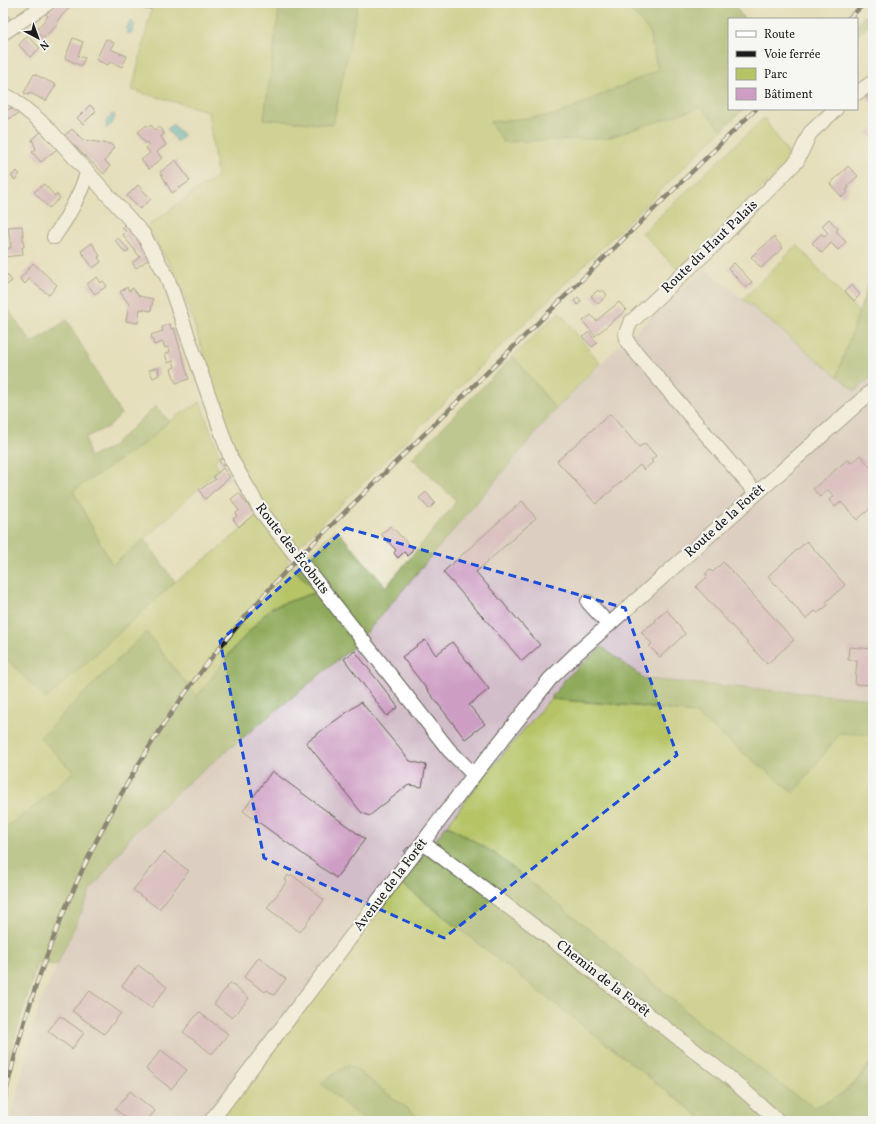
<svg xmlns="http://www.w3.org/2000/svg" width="876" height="1124" viewBox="0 0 876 1124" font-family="Vollkorn,serif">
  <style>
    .industrial { fill: #d1bdc9 }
    .green { fill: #b6c466; stroke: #697041 }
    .forest { fill: #90aa5b; stroke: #56633c }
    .water { fill: #44adc3; stroke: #306470 }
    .building { fill: #ce9dc4 }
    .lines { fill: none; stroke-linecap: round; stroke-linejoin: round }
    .minor-casing { stroke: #636054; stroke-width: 16 }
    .minor { stroke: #fff; stroke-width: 14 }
    .rail-casing { stroke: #1c1c1c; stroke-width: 4.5 }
    .rail { stroke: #f6f6f2; stroke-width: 3; stroke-dasharray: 9; stroke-linecap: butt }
    .marked { fill: none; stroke: #1d4ed8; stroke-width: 3; stroke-dasharray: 8 5; stroke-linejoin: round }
    .labels { text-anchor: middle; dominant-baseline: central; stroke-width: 4; stroke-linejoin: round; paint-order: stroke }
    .street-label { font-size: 14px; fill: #1c1c1c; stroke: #f6f6f2 }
  </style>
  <rect width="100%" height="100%" fill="#f6f6f2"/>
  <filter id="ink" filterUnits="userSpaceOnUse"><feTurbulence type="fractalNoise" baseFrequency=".025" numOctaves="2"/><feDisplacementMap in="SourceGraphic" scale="8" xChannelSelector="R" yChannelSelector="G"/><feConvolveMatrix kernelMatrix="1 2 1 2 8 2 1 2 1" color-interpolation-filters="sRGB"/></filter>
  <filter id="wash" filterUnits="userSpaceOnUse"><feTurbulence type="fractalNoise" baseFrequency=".012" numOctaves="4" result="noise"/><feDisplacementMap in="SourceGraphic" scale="16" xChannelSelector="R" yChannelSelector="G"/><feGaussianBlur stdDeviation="0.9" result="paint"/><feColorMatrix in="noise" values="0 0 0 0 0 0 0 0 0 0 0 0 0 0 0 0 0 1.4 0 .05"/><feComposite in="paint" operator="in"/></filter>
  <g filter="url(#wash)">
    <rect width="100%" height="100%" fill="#e6dfbb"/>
    <path class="industrial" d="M705,268l150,123 18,-15v323l-228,-20 -43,-32 -36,31 -79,95 -268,348h-209l29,-116 53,-116 42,-56 51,-48 171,-140 200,-236 53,-54z"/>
    <path class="green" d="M153,3h127l-16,116 69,6 25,-122h266l25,28 9,39 -102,45 -66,7 117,16 94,-31 21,23 -239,234 -197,195 30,33 -45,16 -36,39 -38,50 -51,-65 -106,105 33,35 -39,35 -31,22v-174l42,43 130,-116 42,-32 49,-41 -22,-35 -37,-101 3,-1 -25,-74 -16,-35 -23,-36 71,-51 -9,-65 -76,-21z
      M764,118l28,41 -114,111 -36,-37z
      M797,245l62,68 -22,63 -94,-77z
      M559,312l41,51 -44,46 -43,-53z
      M200,402l20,54 -5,5 4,8 -74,70 -33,26 -39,-74 76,-51 20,-19z
      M550,699l85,7 59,7 100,80 46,-61 33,3v324c-17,25 -30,38 -59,48l-21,-13 -87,-66 -106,-90 -106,-85 -47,-28 40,-52z
      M401,883l304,238h-282l-74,-57 -28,19 43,38h-145z"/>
    <path class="forest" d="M280,3h78l-25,122 -69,-6z
      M624,3h109l11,16h-15v90h15l-22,21 -21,-23 -94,31 -104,4 -13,-20 66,-7 102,-45 -9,-39z
      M873,8v13l-16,15v-13z
      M873,270v106l-18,15 -18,-15z
      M3,302l29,41 35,-23 54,94 -13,13 -22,10 3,20 21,-9 46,-42 13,15 -20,19 -76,51 39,74 33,-26 30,43 -129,117 -43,-44z
      M513,356l43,53 -200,236 -171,140 -51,48 -42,56 -35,76 -20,-2 -34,115v-249l31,-22 39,-35 -33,-35 106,-105 51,65 38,-50 36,-39 45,-16 -22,-23 42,-40 50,58 63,-76 7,-10 -44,-43z
      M602,647l43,32 228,20v36l-33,-2 -46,60 -100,-80 -59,-7 -85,-7 16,-21z
      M447,825l47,28 106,85 106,90 87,66 21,13c29,-10 42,-23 59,-48v62h-168l-304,-238z
      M349,1064l74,57h-59l-43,-38z"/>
    <path class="water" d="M132,21l3,4 -3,8 -4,1 -2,-5 3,-7z
      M114,114l1,3 -2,6 -7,6v-8l5,-6z
      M173,124l11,12 -7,6 -10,-13z"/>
    <g id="blocks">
      <path class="building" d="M57,3h17l-17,18 1,3 -15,14 -7,-7 12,-15 -2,-2z
        M122,3h30l-1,6 -25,-4z
        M6,12l5,8 -8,4v-10z
        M27,36l13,12 -10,9 -11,-12z
        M73,38l10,4 -5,14 7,2 -4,8 -16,-8z
        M106,39l8,4 -4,6 17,7 -5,11 -12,-5 -2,3 -12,-5z
        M34,74l22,11 -10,16 -16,-8 -1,2 -5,-2z
        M873,91v14l-7,-8z
        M90,105l6,6 -13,13 -6,-6z
        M11,108l9,5 -17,9v-10z
        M147,125l1,2 3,-2 4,5 4,-3 3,2 2,5 -3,2 5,9 -9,7 5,6 -13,11 -8,-9 9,-7 -4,-5 3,-2 -2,-4 -2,1 -7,-11z
        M873,127v12l-6,-6z
        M72,129l11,11 27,4 4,3 -9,14 5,5 -6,8 -40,-38z
        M41,132l16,17 -16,13 -9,-10 4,-3 -4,-10z
        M176,160l14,21 -18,12 -12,-21z
        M848,166l10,10 -11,10 2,2 -3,2 2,2 -6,5 -12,-13z
        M17,171l3,3 -5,6 -4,-4z
        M44,184l11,12 2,-2 3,4 -11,10 -15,-16z
        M138,185l13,14 -11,10 -13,-13z
        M829,219l9,10 -2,2 10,11 -8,8 -7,-7 -9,10 -10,-10 9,-9 4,3 3,-4 -6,-7z
        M126,223l26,34 -16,11 -4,-5 8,-6 -17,-22 3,-3 -4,-5z
        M22,226l2,21h-2l1,8 -20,2v-9h8l-3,-21z
        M774,237l9,11 -22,20 -10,-11z
        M118,238l11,12 -4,3 -10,-13z
        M92,243l8,13 -2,1 3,5 -8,6 -12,-17z
        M33,263l24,22 -8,10 -20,-16 -4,5 -5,-5z
        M734,263l18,19 -6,6 -18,-20z
        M6,273l6,8 -9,7v-13z
        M97,277l4,6 2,-2 4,5 -12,8 -8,-10z
        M852,285l8,10 -6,6 -9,-10z
        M127,287l2,4 4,-3 6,8 14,3 -2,12 -11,-2 -2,14 -12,-2 3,-17 -9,-12z
        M598,290l2,2 3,-2 4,5 -9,9 -7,-8z
        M578,297l3,4 -3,4 -4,-4z
        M619,302l7,8 -31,26 -12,-15 8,-6 5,6z
        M170,324l1,5 3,-1 15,51 -13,4 -5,-14 4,-2 -2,-6 -5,2 -3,-9 5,-2 -1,-5 -4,1 -2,-6 -9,3 -3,-10 12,-4 -1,-4z
        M589,332l8,11 -5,4 -9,-10z
        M158,367l1,8 -6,3 -4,-8z
        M610,414l29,33 6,-4 11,13 -5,4 2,2 -9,8 -4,-5 -44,39 -39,-43z
        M860,455l13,15v36l-16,14 -16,-18 -6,5 -6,-7 5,-4 -6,-6 -8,7 -7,-8 35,-30 3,4z
        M224,458l3,6 -5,2 -3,-6z
        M223,468l7,9 -25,22 -6,-9 17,-11 -3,-2z
        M426,492l9,11 -6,6 -10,-11z
        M239,493l15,21 -15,13 -6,-8 4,-3 -1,-3 3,-2 -8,-12z
        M522,501l14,17 -60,54 64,73 -18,16 -79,-89z
        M391,526l22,23 -5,7 -4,-4 -6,6 -4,-5 2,-3 -15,-16z
        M807,541l38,44 -19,17 2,3 -10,8 -3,-2 -9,8 -38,-43z
        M723,562l71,78 -27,24 -71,-77 12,-11 -3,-2 5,-4 3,2z
        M667,610l18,24 -25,23 -11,-11 3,-2 -11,-12 15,-11 -1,-1z
        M425,640l11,15 16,-13 37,47 -20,16 16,19 -20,15 -63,-82z
        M849,647l24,2v36l-18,-1 2,-24h-9z
        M355,651l43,56 -11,9 -43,-57z
        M361,702l49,59 16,4 -4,22 -12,-2 -3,1 -38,30 -8,-4 -55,-70z
        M272,771l93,68 -29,39 -93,-67z
        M408,847l3,2 -4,4 -3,-2z
        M164,852l25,19 -30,38 -26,-19z
        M288,875l2,2 2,-2 32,25 -24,32 -33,-24 20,-27 -2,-1z
        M259,957l27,22 -12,16 -7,-5 -2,2 -21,-15z
        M138,965l29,22 -16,21 -29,-22z
        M230,983l19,15 -17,20 -18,-14z
        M90,991l31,22 -17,21 -32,-23z
        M199,1012l29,22 -16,20 -29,-22z
        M60,1016l24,17 -12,16 -24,-18z
        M161,1050l26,20 -16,19 -25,-20z
        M130,1091l25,20 -9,10h-16l-15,-12z"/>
    </g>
  </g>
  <g filter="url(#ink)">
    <use href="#blocks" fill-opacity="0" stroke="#636054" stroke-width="1"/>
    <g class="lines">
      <defs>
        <path id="minor" d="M3,33l45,-30
          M857,93l16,-11
          M3,94l11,6 32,26 97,108 24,43 64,182 30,52 188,239 25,25
          M54,237c14,-20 25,-40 33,-63
          M756,493l-128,-150 -2,-9 4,-11 83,-77 84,-85 13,-28 26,-24
          M588,602l21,23
          M423,843l115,86 192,149 48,43
          M211,1121l263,-346 76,-96 27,-26 296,-263"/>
      </defs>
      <use href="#minor" class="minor-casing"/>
      <use href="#minor" class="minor"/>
      <defs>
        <path id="rail" d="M848,19l17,-16
          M3,1106c34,-160 106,-315 206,-445 28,-36 58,-70 89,-103l458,-449"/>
      </defs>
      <use href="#rail" class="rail-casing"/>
      <use href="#rail" class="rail"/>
    </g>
  </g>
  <path d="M0 0H876V1124H0ZM346,528l279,80 52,147 -233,183 -180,-80 -44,-217z" fill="#e6dfbb" fill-opacity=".55" fill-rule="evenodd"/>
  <path class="marked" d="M346,528l279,80 52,147 -233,183 -180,-80 -44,-217z"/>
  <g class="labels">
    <g class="street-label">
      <text transform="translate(710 247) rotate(-44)">Route du Haut Palais</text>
      <text transform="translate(725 521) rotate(-42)">Route de la Forêt</text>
      <text transform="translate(292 549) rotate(52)">Route des Écobuts</text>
      <text transform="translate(391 885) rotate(-53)">Avenue de la Forêt</text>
      <text transform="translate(603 979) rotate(38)">Chemin de la Forêt</text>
    </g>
  </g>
  <rect width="876" height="1124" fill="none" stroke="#f6f6f2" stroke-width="16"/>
  <rect x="728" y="18" width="130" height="92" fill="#f6f6f2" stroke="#9f9f9c"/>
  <rect x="736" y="31" width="20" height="6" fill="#ffffff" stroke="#9f9f9c"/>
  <text x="764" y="38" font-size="12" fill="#1c1c1c">Route</text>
  <rect x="736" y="51" width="20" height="6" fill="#1c1c1c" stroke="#9f9f9c"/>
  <text x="764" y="58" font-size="12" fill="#1c1c1c">Voie ferrée</text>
  <rect x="736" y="68" width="20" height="12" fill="#b6c466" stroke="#9f9f9c"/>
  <text x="764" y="78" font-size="12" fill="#1c1c1c">Parc</text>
  <rect x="736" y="88" width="20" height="12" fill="#ce9dc4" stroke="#9f9f9c"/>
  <text x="764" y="98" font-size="12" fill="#1c1c1c">Bâtiment</text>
  <g transform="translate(38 38) rotate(139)" stroke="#f6f6f2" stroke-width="3" paint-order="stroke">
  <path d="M0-3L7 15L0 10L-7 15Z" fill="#1c1c1c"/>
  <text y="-6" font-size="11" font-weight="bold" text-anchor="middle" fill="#1c1c1c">N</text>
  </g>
</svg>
